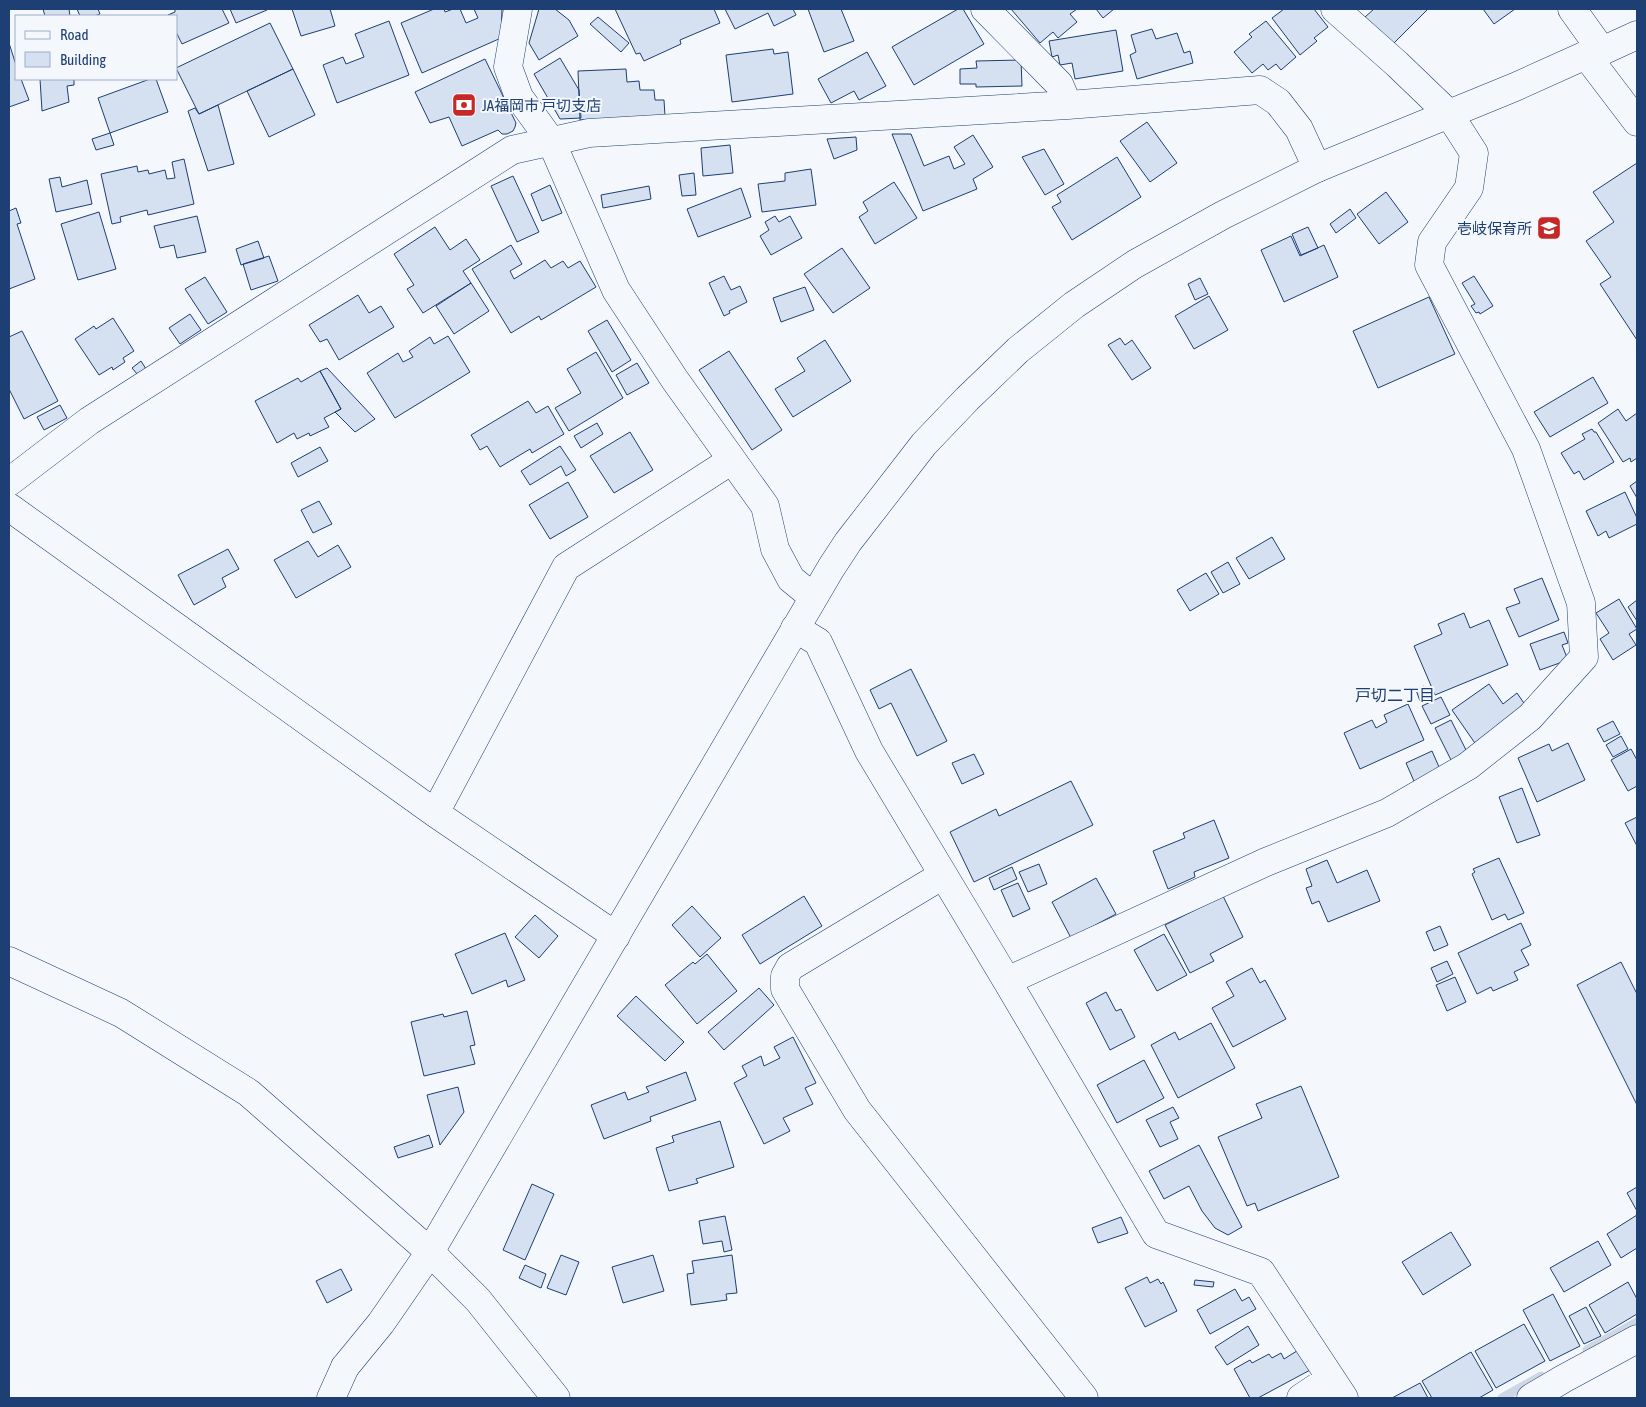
<svg xmlns="http://www.w3.org/2000/svg" width="1646" height="1407" viewBox="0 0 1646 1407" font-family="'Asap Condensed','Noto Sans JP',sans-serif">
  <style>
    .lines { fill: none; stroke-linecap: round; stroke-linejoin: round }
    .stream { stroke: #cfd7e4; stroke-width: 9 }
    .building { fill: #d5e0f0; stroke: #1d3f73 }
    .street-casing { stroke: #1d3f73; stroke-width: 29 }
    .secondary-casing { stroke: #1d3f73; stroke-width: 29 }
    .street { stroke: #f4f7fb; stroke-width: 28 }
    .secondary { stroke: #f4f7fb; stroke-width: 28 }
    .labels { text-anchor: middle; dominant-baseline: central; stroke-width: 4; stroke-linejoin: round; paint-order: stroke }
    .poi-label { font-size: 15px; fill: #1d3f73; stroke: #f4f7fb; text-anchor: start }
    .neighbourhood-label { font-size: 16px; fill: #1d3f73; stroke: #f4f7fb }
  </style>
  <rect width="100%" height="100%" fill="#f4f7fb"/>
  <g class="lines">
    <path class="stream" d="M1587,1350l50,-28
      M1502,1398l39,-22"/>
  </g>
  <path class="building" d="M43,9h26l1,7h-25z
    M77,9h21l2,5 -6,2h-14z
    M175,9h47l7,14 -47,21 -6,-12v-16l-8,-1 7,-3z
    M230,9h36l1,1 -31,13z
    M292,9h38l5,17 -34,10z
    M434,9h10l1,3 8,-3h7l6,14 12,-5 -4,-9h28l-1,29 -79,35 -21,-50z
    M539,9h16l14,11 9,16 -39,24 -10,-17z
    M615,9h99l6,14 -40,17 1,4 -37,17 -4,-8 -4,1z
    M725,9h68l3,6 -22,11 -6,-13 -33,16z
    M808,9h33l13,32 -30,11z
    M958,9h5l21,35 -70,41 -22,-38z
    M1011,9h66l-7,5 7,8 -19,16 -5,-6 -13,11z
    M1096,9h18l-11,9z
    M1284,9h30l14,18 -14,11 3,3 -17,14 -28,-37z
    M1374,9h52l1,1 -34,34 -28,-27z
    M1483,9h32l-21,15z
    M598,17l31,26 -8,9 -31,-28z
    M389,21l20,54 -72,28 -14,-38 20,-8 3,7 18,-7 -9,-23z
    M1266,21l30,36 -15,13 -5,-6 -8,6 -5,-6 -11,9 -18,-21 18,-15 -3,-3z
    M270,23l23,46 -94,45 -23,-46z
    M1152,29l4,10 21,-6 7,20 6,-2 3,12 -56,16 -7,-24 6,-3 -5,-17z
    M1116,30l7,41 -48,8 -3,-16 -12,2 -2,-10 -6,2 -3,-16z
    M9,43l7,22v14h5l8,21 -20,7z
    M773,49l1,5 14,-2 5,42 -61,8 -6,-47z
    M867,52l19,34 -27,14 -5,-9 -23,12 -13,-24z
    M560,58l19,32 2,28 -21,1 -26,-45z
    M485,59l31,64 -1,4 -2,4 -6,3h-5l-4,-4 -36,16 -13,-29 -19,6 -15,-31z
    M1021,60l1,26 -46,1v-3h-16v-15l17,-1 -1,-7z
    M293,69l22,46 -46,22 -22,-46z
    M626,69l1,13 12,-1 1,9h14l1,10h9l1,16 -85,4 -2,-49z
    M40,79h34v6l-7,1 2,16 -27,9z
    M150,79h6l12,33 -58,21 -12,-35z
    M218,105l16,59 -26,7 -20,-60 7,-3 4,6z
    M1147,122l30,41 -27,19 -30,-41z
    M110,133l4,12 -18,5 -4,-11z
    M892,134h19l13,32 25,-10 5,13 11,-5 -11,-17 19,-12 20,32 -20,12 4,10 -54,22z
    M856,137l1,13 -23,9 -7,-20z
    M730,145l3,28 -30,3 -2,-28z
    M1044,149l20,35 -19,11 -23,-38z
    M1117,157l24,40 -69,43 -20,-33 9,-5 -4,-7z
    M184,159l10,45 -46,11 -1,-5 -27,7 1,5 -9,2 -11,-50 36,-8 1,6 10,-2 1,4 16,-4 2,9 8,-1 -3,-16z
    M1637,163v177l-37,-56 11,-7 -25,-36 28,-19 -21,-30z
    M811,169l5,36 -54,7 -4,-28 27,-3v-8z
    M694,173l2,22 -14,1 -3,-21z
    M513,176l26,56 -22,10 -26,-56z
    M60,177l2,10 25,-7 5,24 -36,8 -7,-33z
    M894,182l23,36 -42,26 -16,-27 9,-6 -5,-9z
    M550,185l12,28 -20,8 -11,-27z
    M649,186l2,13 -48,9 -2,-13z
    M741,188l10,29 -53,20 -11,-28z
    M1386,192l22,30 -29,22 -22,-30z
    M16,208l5,15 -4,1 18,55 -26,10v-78z
    M1350,209l6,9 -20,15 -6,-9z
    M99,212l17,57 -38,11 -17,-56z
    M197,216l9,36 -29,6 -3,-13 -14,3 -6,-22z
    M775,216l4,6 11,-6 12,22 -31,17 -11,-19 9,-6 -4,-8z
    M435,227l15,23 16,-11 14,21 -17,11 8,12 -48,30 -16,-24 7,-4 -20,-31z
    M1308,227l10,21 -17,7 -9,-21z
    M1291,236l9,20 24,-11 14,32 -54,25 -23,-52z
    M258,241l6,17 -23,7 -5,-16z
    M511,245l11,19 -12,7 4,8 31,-19 6,8 12,-7 5,7 12,-7 16,26 -55,33 -2,-4 -28,17 -39,-64z
    M842,248l28,40 -37,25 -29,-39z
    M269,256l9,25 -27,9 -8,-26z
    M724,276l7,14 9,-4 7,16 -18,9 1,2 -6,3 -15,-33z
    M1474,276l19,30 -13,8 -1,-2 -3,1 -5,-7 4,-2 -13,-21z
    M205,277l22,35 -19,12 -23,-35z
    M1200,278l8,16 -13,6 -7,-16z
    M471,283l18,28 -35,23 -18,-28z
    M805,287l9,23 -33,12 -8,-24z
    M358,295l11,18 12,-7 13,21 -55,33 -12,-21 -7,3 -11,-17z
    M1209,296l19,34 -34,19 -19,-33z
    M1429,297l26,57 -77,34 -25,-57z
    M190,314l11,16 -21,14 -11,-16z
    M113,318l21,33 -11,7 2,4 -12,8 -1,-3 -13,8 -24,-36 19,-13 2,3z
    M607,320l24,40 -19,12 -24,-41z
    M22,331l36,70 -34,18 -15,-30v-52z
    M448,336l22,36 -75,46 -28,-45 31,-20 5,9 10,-5 -4,-6 21,-14 4,7z
    M1120,338l5,7 7,-5 19,28 -19,12 -24,-35z
    M825,340l26,41 -58,36 -18,-28 30,-18 -8,-13z
    M729,351l53,79 -30,20 -53,-80z
    M596,352l27,46 -54,33 -14,-23 26,-15 -14,-24z
    M141,361l5,8 -8,6 -6,-7z
    M637,363l12,20 -22,12 -11,-20z
    M327,368l48,51 -20,13 -20,-20 6,-3 -21,-38z
    M320,371l21,38 -17,9 5,9 -19,9 -1,-3 -12,6 -3,-6 -17,10 -22,-42 43,-23 3,4z
    M1593,377l15,26 -58,34 -16,-25z
    M528,401l8,12 12,-7 16,28 -32,19 -2,-4 -30,18 -13,-21 -7,4 -9,-15z
    M60,405l7,13 -23,12 -7,-13z
    M1618,409l8,12 11,-8v45l-6,4 -1,-4 -7,4 -25,-39z
    M597,423l6,11 -22,14 -7,-12z
    M1592,429l2,3h2l18,30 -30,18 -5,-9 -5,3 -13,-21 24,-14 -3,-5z
    M630,432l23,38 -39,23 -24,-37z
    M560,446l16,24 -10,6 -5,-10 -31,19 -9,-14z
    M320,447l8,14 -30,16 -7,-14z
    M1637,481v17l-7,-12z
    M568,482l20,35 -38,22 -21,-34z
    M1625,492l12,26v6l-28,14 -3,-7 -8,5 -12,-25z
    M319,501l13,23 -19,9 -12,-23z
    M1272,537l13,22 -36,20 -13,-21z
    M308,541l10,16 20,-12 13,22 -55,31 -22,-38z
    M228,549l11,20 -17,9 4,9 -32,18 -16,-30z
    M1228,562l12,22 -17,9 -12,-21z
    M1206,573l13,21 -29,17 -13,-21z
    M1542,578l17,42 -40,17 -13,-29 14,-5 -6,-14z
    M1619,599l18,30 -8,5 7,11 -23,15 -13,-21 9,-6 -13,-20z
    M1637,600v21l-9,-14z
    M1464,613l6,15 19,-8 19,45 -73,30 -21,-49 28,-12 -4,-10z
    M1564,632l4,11 -6,2 6,15 -28,10 -10,-26z
    M911,669l36,72 -30,15 -26,-53 -12,6 -9,-19z
    M1489,684l14,20 14,-11 13,19 -51,37 -27,-39z
    M1424,686l5,11 -9,4 -4,-11z
    M1441,697l9,18 -19,9 -9,-18z
    M1408,704l16,36 -64,29 -16,-36 28,-13 4,8 11,-6 -3,-7z
    M1451,720l18,36 -16,8 -18,-36z
    M1613,721l7,13 -16,8 -7,-13z
    M1621,736l7,13 -15,8 -7,-12z
    M1568,743l17,37 -48,22 -19,-44 31,-14 3,7z
    M1631,749l6,11v26l-9,5 -17,-31z
    M1432,751l11,25 -26,12 -11,-25z
    M974,754l10,20 -22,10 -10,-21z
    M1071,781l22,44 -119,57 -24,-50 46,-23 3,7z
    M1522,788l18,47 -23,8 -18,-46z
    M1637,817v29l-12,-23z
    M1214,820l15,38 -35,14 1,5 -27,12 -15,-38 32,-13 -2,-5z
    M1499,858l25,55 -16,7 -3,-6 -13,6 -20,-46 3,-2 -2,-3z
    M1327,860l10,23 30,-13 13,31 -52,21 -9,-21 -7,3 -6,-16 6,-2 -6,-17z
    M1039,864l8,20 -19,8 -9,-20z
    M1012,867l5,12 -23,11 -5,-12z
    M1096,878l20,36 -45,24 -19,-36z
    M1018,883l12,26 -17,8 -12,-27z
    M804,896l18,30 -62,38 -18,-29z
    M1223,896l20,41 -33,17 4,7 -24,12 -25,-48z
    M692,906l29,32 -21,19 -28,-32z
    M535,915l23,21 -19,22 -24,-21z
    M1521,923l10,22 -10,5 8,15 -15,7 4,8 -25,11 -2,-4 -14,7 -19,-41z
    M1440,926l8,19 -14,6 -8,-19z
    M505,933l20,47 -17,7 -2,-7 -34,14 -17,-40z
    M1164,934l23,41 -30,16 -23,-41z
    M707,954l30,37 -40,33 -32,-39 28,-23 2,2z
    M1447,961l6,13 -16,8 -6,-14z
    M1621,962l16,32v111l-60,-120z
    M1252,968l8,15 5,-3 21,39 -53,28 -21,-39 22,-12 -8,-14z
    M1455,977l11,25 -19,9 -11,-26z
    M759,988l15,17 -50,45 -16,-18z
    M1106,992l10,19 5,-2 14,28 -25,13 -24,-47z
    M636,996l48,46 -19,19 -48,-45z
    M467,1011l8,34 -5,1 5,18 -51,12 -13,-54 32,-8 1,3z
    M1211,1023l24,45 -57,30 -27,-53 24,-13 4,8z
    M793,1037l23,46 -11,5 8,16 -30,14 7,13 -26,13 -30,-61 13,-7 -5,-10 19,-10 3,10 16,-8 -6,-11z
    M1144,1060l20,38 -47,25 -20,-38z
    M686,1072l10,28 -46,17 1,4 -47,18 -13,-34 34,-13 3,8 21,-8 -3,-5z
    M1301,1086l38,91 -81,34 -3,-8 -8,3 -29,-69 44,-19 -6,-14z
    M458,1087l6,25 -24,33 -13,-50z
    M1173,1107l6,11 -9,4 8,17 -18,8 -14,-27z
    M720,1121l14,46 -38,12 2,4 -29,8 -13,-43 18,-6 -2,-6z
    M429,1135l4,12 -35,11 -4,-11z
    M1199,1145l43,82 -14,8 -13,-7 -13,-17 -13,-25 -25,13 -15,-28z
    M532,1184l22,10 -29,66 -22,-10z
    M1637,1187v24l-10,-18z
    M1637,1215v33l-16,10 -14,-24z
    M725,1216l7,34 -8,2 -2,-11 -19,3 -4,-23z
    M1121,1217l7,16 -30,10 -6,-15z
    M1451,1232l20,33 -48,30 -21,-33z
    M1598,1241l13,24 -47,27 -14,-24z
    M561,1255l18,7 -13,33 -19,-7z
    M653,1255l11,36 -41,12 -11,-36z
    M732,1255l5,38 -11,1 1,6 -36,5 -4,-31 7,-1 -2,-12z
    M525,1265l21,9 -5,14 -22,-10z
    M341,1269l11,21 -25,13 -11,-22z
    M1147,1277l3,6 8,-4 3,5 2,-2 14,29 -32,16 -20,-39z
    M1195,1280l19,2 -1,5 -19,-2z
    M1628,1282l9,17v15l-32,19 -16,-28z
    M1235,1289l7,12 7,-4 7,12 -46,25 -13,-24z
    M1553,1294l27,52 -30,15 -27,-51z
    M1586,1307l15,29 -17,8 -15,-28z
    M1524,1324l21,37 -49,27 -21,-37z
    M1248,1326l11,19 -32,20 -12,-18z
    M1300,1349l12,20 -54,29h-8l-16,-29 16,-9 2,3 17,-9 3,4 9,-5 3,6z
    M1471,1352l22,38 -14,8h-47l-10,-17z
    M1420,1383l8,15h-36z"/>
  <g class="lines">
    <defs>
      <path id="street" d="M518,9l-10,58 11,30 32,44 65,149 59,90 90,126 10,43 16,30 22,18
        M985,9l74,75 9,21
        M1572,9l30,42
        M1586,55l51,67
        M9,482l80,-61 423,-271 77,-17 479,-28 192,-15 18,12 21,27 18,39
        M9,507l426,306 181,123
        M795,628l23,14 51,109 138,230 149,253 105,38 83,126
        M435,813l131,-246 166,-107
        M943,875l-153,92 -5,9v13l72,121 227,288
        M1007,981l259,-119 121,-49 81,-47 62,-49 54,-60 -3,-54 -55,-154 -97,-184 3,-23 37,-54 5,-35 -25,-39 -52,-50 -62,-55
        M331,1398l14,-31
        M1301,1398l30,-20
        M1531,1398l32,-19 74,-40"/>
      <path id="secondary" d="M9,961l112,52 128,80 181,159 48,48 78,98
        M345,1367l36,-44 49,-71 401,-684 17,-26 76,-98 43,-45 51,-49 56,-45 61,-41 88,-49 94,-47 198,-81 71,-32 16,-4 35,-16"/>
    </defs>
    <use href="#street" class="street-casing"/>
    <use href="#secondary" class="secondary-casing"/>
    <use href="#street" class="street"/>
    <use href="#secondary" class="secondary"/>
  </g>
  <defs>
    <symbol id="bank-square" viewBox="-11 -11 22 22"><rect x="-9" y="-9" width="18" height="18" rx="4" fill="#c62828" stroke="#f4f7fb"/><path d="M-6-4H6V4H-6ZM0-2.3a2.3 2.3 0 1 0 0 4.6a2.3 2.3 0 1 0 0-4.6Z" fill="#fff"/></symbol>
    <symbol id="school-square" viewBox="-11 -11 22 22"><rect x="-9" y="-9" width="18" height="18" rx="4" fill="#c62828" stroke="#f4f7fb"/><path d="M0-5L7-2L0 1L-7-2ZM-4 1L0 2.5L4 1V4Q0 6-4 4Z" fill="#fff"/></symbol>
  </defs>
  <g fill-rule="evenodd">
    <use href="#bank-square" x="450" y="91" width="28" height="28"/>
    <use href="#school-square" x="1535" y="214" width="28" height="28"/>
  </g>
  <g class="labels">
    <g class="poi-label">
      <text x="482" y="105">JA福岡市 戸切支店</text>
      <text x="1532" y="228" text-anchor="end">壱岐保育所</text>
    </g>
    <g class="neighbourhood-label">
      <text x="1395" y="695">戸切二丁目</text>
    </g>
  </g>
  <rect width="1646" height="1407" fill="none" stroke="#1d3f73" stroke-width="20"/>
  <rect x="15" y="15" width="162" height="65" fill="#f4f7fb" stroke="#9eadc5"/>
  <rect x="25" y="31" width="25" height="8" fill="#f4f7fb" stroke="#9eadc5"/>
  <text x="60" y="40" font-size="15" fill="#1d3f73">Road</text>
  <rect x="25" y="52" width="25" height="15" fill="#d5e0f0" stroke="#9eadc5"/>
  <text x="60" y="65" font-size="15" fill="#1d3f73">Building</text>
</svg>
